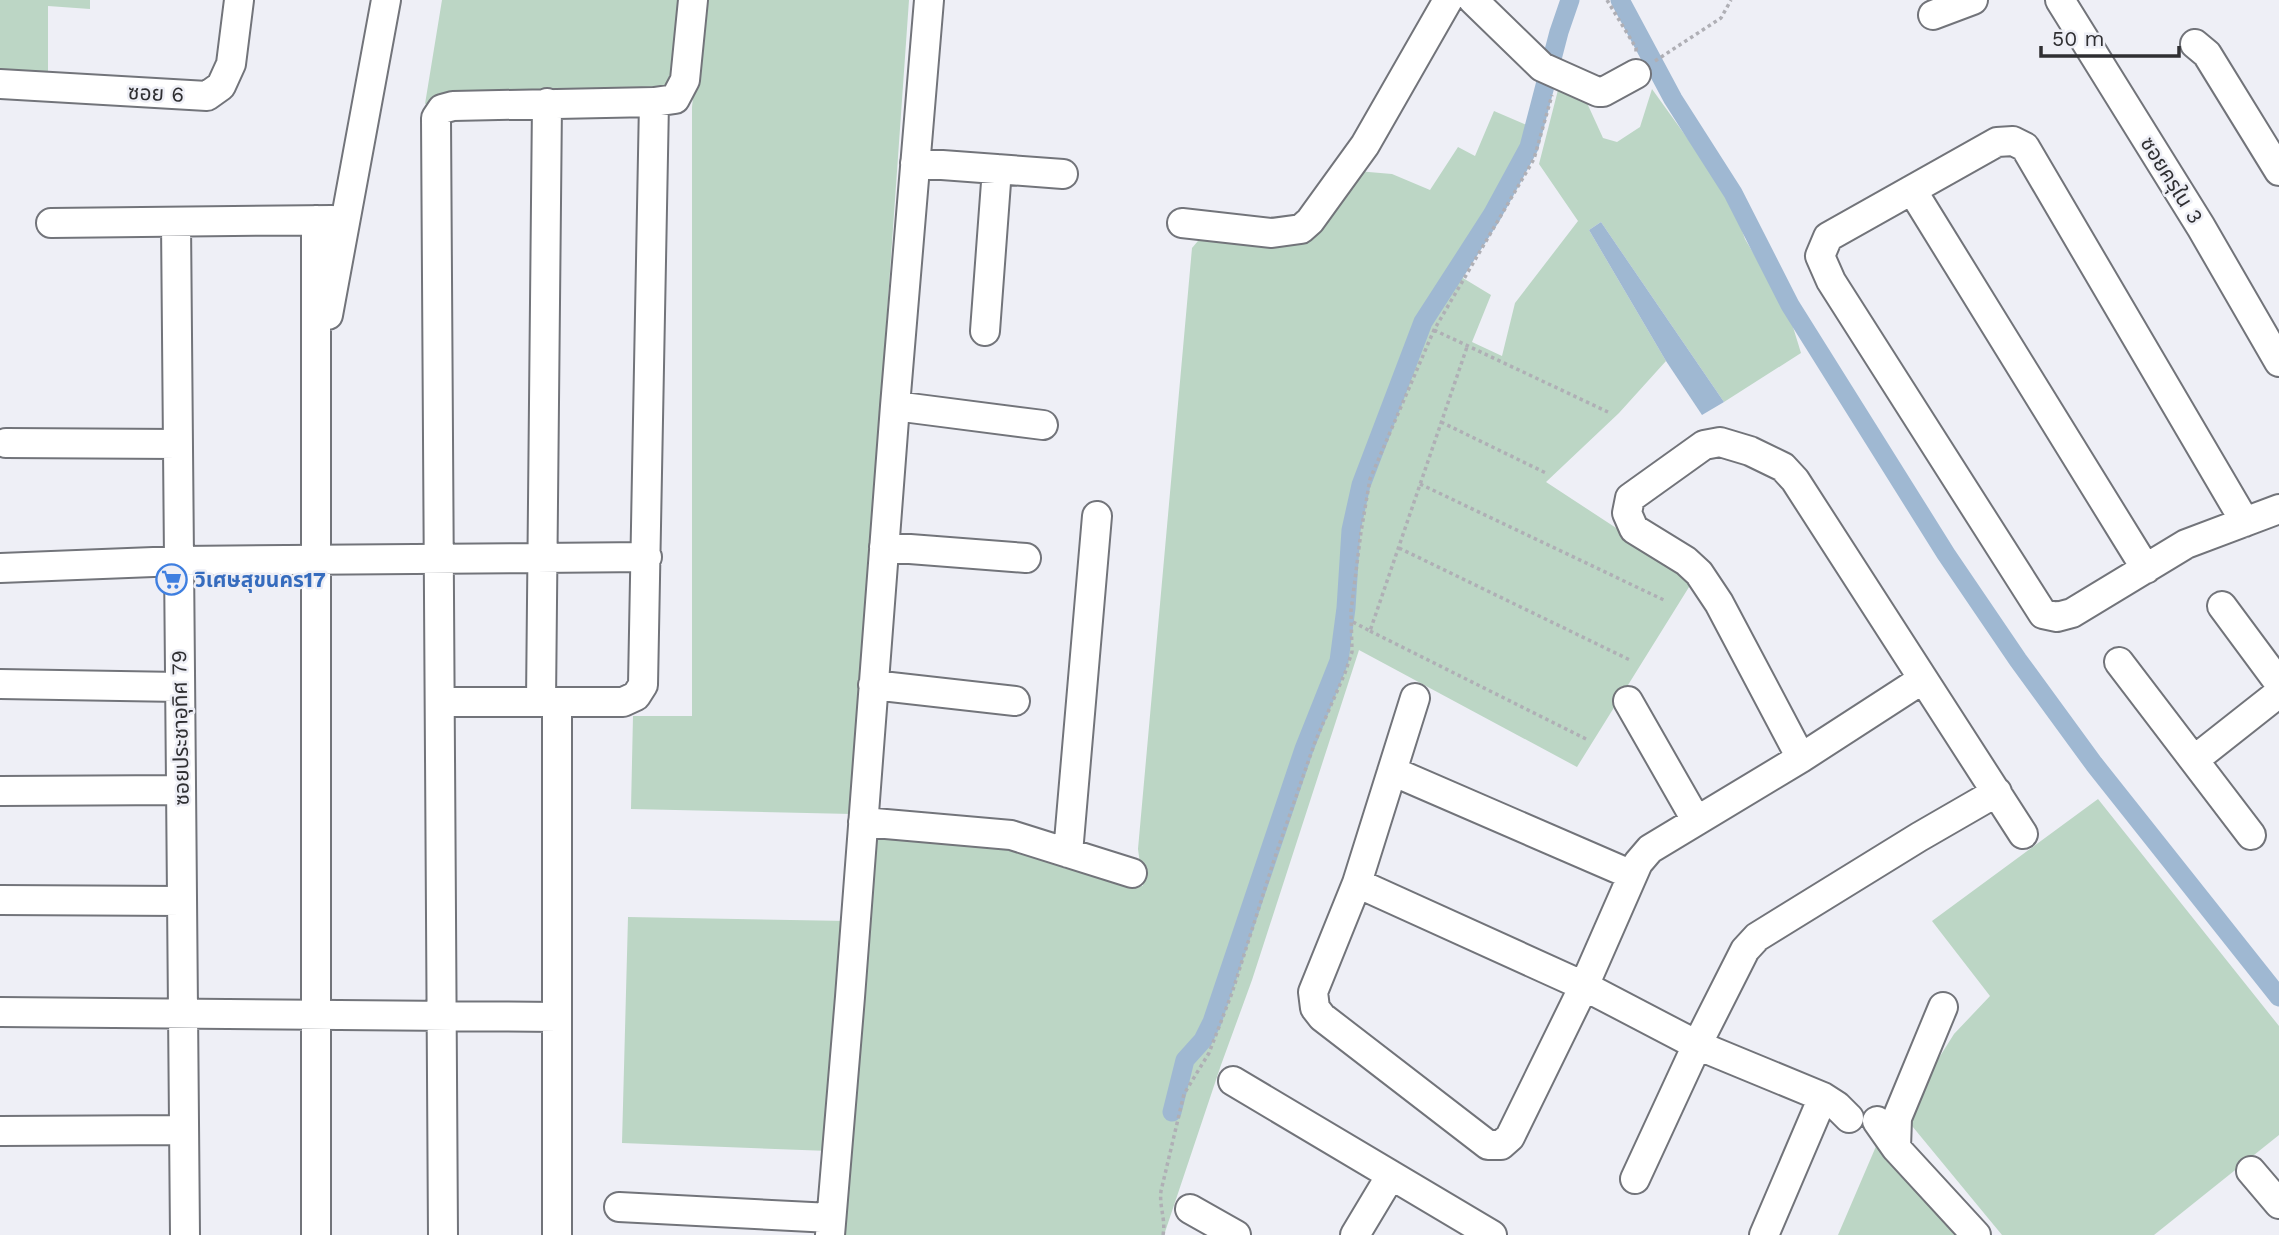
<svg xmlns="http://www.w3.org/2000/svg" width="2279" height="1235" viewBox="0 0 2279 1235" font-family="'Work Sans','Noto Sans Thai',sans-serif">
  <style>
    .green { fill: #bcd6c5 }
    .water { fill: #9fb8d2 }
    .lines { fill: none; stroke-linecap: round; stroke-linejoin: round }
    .canal { stroke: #9fb8d2; stroke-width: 19 }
    .minor-casing { stroke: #72747a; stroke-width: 32 }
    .path { stroke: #afafb5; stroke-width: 3.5; stroke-dasharray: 3.5 3.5; stroke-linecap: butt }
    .minor { stroke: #fff; stroke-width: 28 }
    .labels { text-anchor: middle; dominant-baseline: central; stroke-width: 5; stroke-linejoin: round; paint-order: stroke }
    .street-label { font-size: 21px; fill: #2f2f32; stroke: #eeeff6 }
    .shop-label { font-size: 21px; font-weight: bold; fill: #366cbe; stroke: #eeeff6; text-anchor: start }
  </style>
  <rect width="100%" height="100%" fill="#eeeff6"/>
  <path class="green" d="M0,0h90v9l-42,-3v71l-48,-5z
    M442,0h236l-5,81 -11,13 -211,2 -26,8z
    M703,0h206l-57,814 -221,-5 2,-93h59v-609z
    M1564,84l28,11 -5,8 16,35 14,4 23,-15 12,-38 79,110 14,40 44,75 12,39 -77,49 -123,-180 -12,8 77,131 -47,52 -73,69 148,97 -117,188 -218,-117 -107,330 -31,85 -57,170h-323l31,-403 132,12 139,42 -5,-37 54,-601 11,-13 68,4 86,-68 35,3 38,16 28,-43 17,9 19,-45 44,19 -16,41 -64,104 33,20 -19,47 30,14 13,-53 63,-82 -39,-57 19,-74z
    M2098,799l181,227v109l-125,100h-152l-99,-120 51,-81 36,-38 -58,-75z
    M628,917l220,4 -19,230 -207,-8z
    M1877,1144l81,91h-120z"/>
  <path class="water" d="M1601,222l123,180 -22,13 -36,-54 -77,-131z"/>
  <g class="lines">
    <path class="canal" d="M1620,0l53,99 60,94 57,112 156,249 72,106 76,104 185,233
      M1172,1112l13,-52 18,-20 9,-18 92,-273 35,-88 7,-53 5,-78 10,-45 62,-163 69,-107 37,-68 30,-115 11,-32"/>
    <defs>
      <path id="minor" d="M1473,0l69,67 56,25h5l33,-18
        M2060,0l141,227 78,135
        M1933,15l40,-15
        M2195,44l12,10 72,117
        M0,84l207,12 14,-10 10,-22 8,-64
        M915,163l148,11
        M1912,190l234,379
        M316,220v1015
        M176,222l9,1013
        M51,223l281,-3
        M1182,223l90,10 29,-4 9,-8 55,-76 83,-145
        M328,315l58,-315
        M985,331l12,-162
        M895,406l148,19
        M6,443l172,1
        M2245,522l-220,-375 -12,-6 -16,1 -169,95 -8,19 11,25 212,333 14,3 15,-4 114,-69 93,-35
        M884,547l142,11
        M0,568l179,-7 468,-4
        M2222,606l57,77
        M2119,662l132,173
        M0,684l180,3
        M873,685l142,16
        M1415,698l-58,185 -44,109 2,16 7,9 166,128h13l9,-8 74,-151 54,-123 12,-14 151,-91 122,-79
        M1628,701l68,119
        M440,702h183l13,-6 7,-11 11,-583
        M541,702l6,-599
        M1801,758l-82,-155 -20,-30 -13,-12 -52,-32 -7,-16 3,-15 74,-53 16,-3 30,9 33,16 12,13 228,354
        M2194,760l85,-67
        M1392,771l240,104
        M0,791l181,-1
        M863,822l148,13 121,38
        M1068,853l29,-337
        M1357,883l227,103 113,59 126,52 14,9 12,12
        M0,900l182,1
        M0,1012l557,5
        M1233,1081l158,94
        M1877,1121l19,27 80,87
        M0,1131l184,-1
        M1896,1148l1,-30 46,-111
        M2251,1171l28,33
        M1635,1179l62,-134 48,-95 12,-13 162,-100 78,-45
        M619,1207l212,11
        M1190,1209l46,26
        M443,1235l-7,-1117 6,-9 11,-3 201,-4 21,-3 10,-19 8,-80
        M557,1235v-533
        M830,1235l20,-238 45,-591 34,-406
        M1355,1235l36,-60 101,60
        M1764,1235l59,-138"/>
    </defs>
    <use href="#minor" class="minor-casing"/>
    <path class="path" d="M1607,0l29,48v5
      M1655,61l66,-43 10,-18
      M1434,330l174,82
      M1441,422l107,52
      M1420,484l246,117
      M1399,548l233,113
      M1353,622l17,9 97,-284
      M1370,631l218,109
      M1163,1235c3,-15 -4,-29 -2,-44l23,-97 25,-41 23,-60 42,-133 41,-118 30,-69 7,-21 -1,-41 10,-79 9,-53 64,-149 100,-171 18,-64"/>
    <use href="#minor" class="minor"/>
  </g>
  <defs>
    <symbol id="supermarket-ring" viewBox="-11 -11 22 22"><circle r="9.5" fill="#eeeff6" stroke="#3f7fe0" stroke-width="1.5"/><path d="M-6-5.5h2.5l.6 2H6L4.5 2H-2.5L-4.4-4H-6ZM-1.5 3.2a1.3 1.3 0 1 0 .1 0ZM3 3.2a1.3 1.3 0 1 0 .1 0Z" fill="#3f7fe0"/></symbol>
  </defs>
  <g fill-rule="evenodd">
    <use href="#supermarket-ring" x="154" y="562" width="35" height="35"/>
  </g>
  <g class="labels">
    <g class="street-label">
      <text transform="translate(156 93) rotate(3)">ซอย 6</text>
      <text transform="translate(2172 180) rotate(58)">ซอยครุใน 3</text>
      <text transform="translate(180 728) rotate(-91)">ซอยประชาอุทิศ 79</text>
    </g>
    <g class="shop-label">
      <text x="195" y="579">วิเศษสุขนคร17</text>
    </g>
  </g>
  <path d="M2041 46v10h138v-10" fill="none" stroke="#2f2f32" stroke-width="3.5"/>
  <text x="2052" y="46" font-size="21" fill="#2f2f32" stroke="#eeeff6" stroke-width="5" paint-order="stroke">50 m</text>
</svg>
